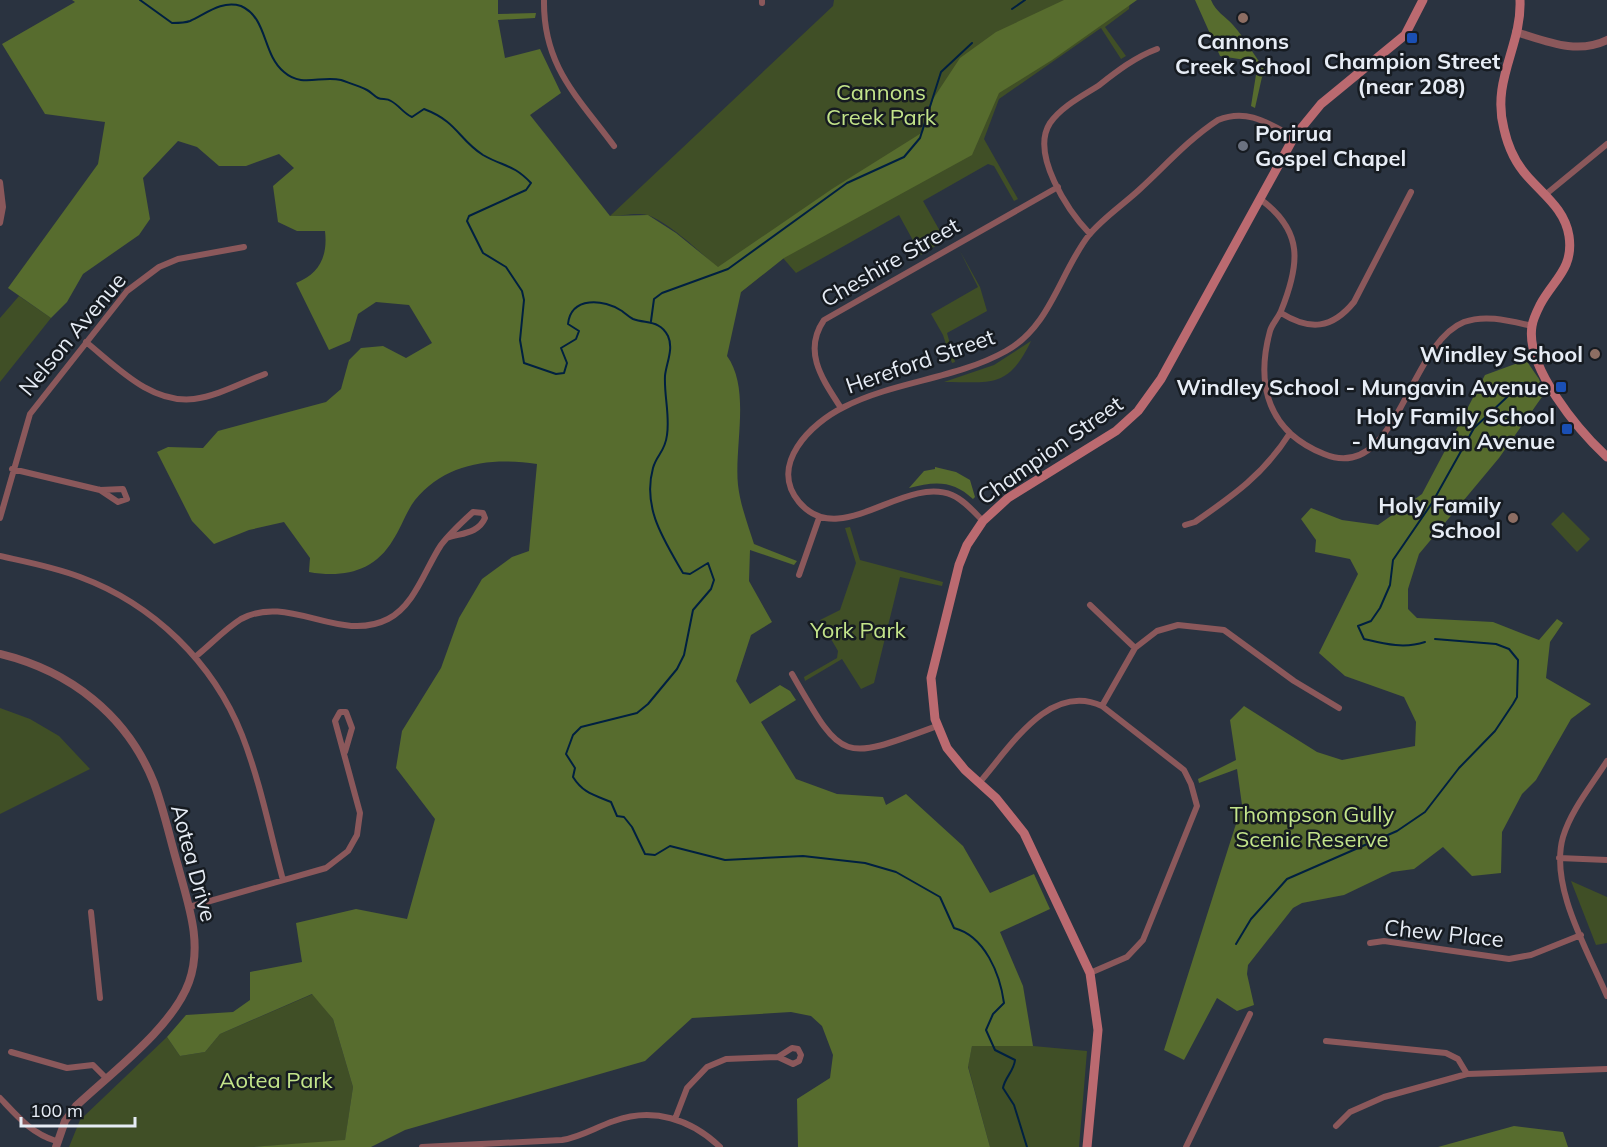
<svg xmlns="http://www.w3.org/2000/svg" width="1607" height="1147" viewBox="0 0 1607 1147" font-family="Mulish,sans-serif">
  <style>
    .green { fill: #404f26 }
    .forest { fill: #576c2e }
    .lines { fill: none; stroke-linecap: round; stroke-linejoin: round }
    .stream { stroke: #002041; stroke-width: 2 }
    .minor { stroke: #8b585b; stroke-width: 6 }
    .tertiary { stroke: #8b585b; stroke-width: 8 }
    .secondary { stroke: #bb6a70; stroke-width: 9 }
    .education-dot { fill: #8d6e63; stroke: #161b21; stroke-width: 2 }
    .transit-dot { fill: #1a4fb4; stroke: #161b21; stroke-width: 2 }
    .worship-dot { fill: #6b7280; stroke: #161b21; stroke-width: 2 }
    .labels { text-anchor: middle; dominant-baseline: central; stroke-width: 5; stroke-linejoin: round; paint-order: stroke }
    .poi-label { font-size: 22px; font-weight: bold; fill: #e6ecf5; stroke: #161b21; text-anchor: end }
    .park-label { font-size: 22px; fill: #c3e48a; stroke: #161b21 }
    .street-label { font-size: 22px; fill: #e6ecf5; stroke: #161b21 }
  </style>
  <rect width="100%" height="100%" fill="#2a3340"/>
  <path class="green" d="M834,0h296l-1,9 -24,18 21,29 -5,3 -20,-31 -102,71 -15,40 34,60 -4,2 -20,-35 -6,-2 -65,37 22,39 -24,15 -22,-40 -103,58 -13,-15 -42,34c-17,-19 -71,-71 -94,-77 -10,-3 -26,1 -37,1l223,-210z
    M960,251l20,36 7,24 -40,22 8,29 -3,1 -9,-28 -12,-21 47,-27z
    M19,296l32,22 -51,64v-64z
    M1031,341c-23,48 -39,41 -87,41l50,-17z
    M1563,512l27,27 -13,13 -26,-28z
    M850,527l10,33 83,22 -1,4 -42,-9 -26,106 -13,6 -19,-30 -37,22 -1,-4 33,-19 1,-7 -18,-31 20,-10 16,-47 -11,-35z
    M0,708l30,11 29,17 31,33 -90,45z
    M1571,881l36,16v46l-11,2z
    M313,994l20,25 20,68 -8,54 -93,6h-183l11,-27 87,-83 13,19 25,-4 15,-18z
    M972,1046h61l54,5 -8,96h-89l-22,-81z"/>
  <path class="forest" d="M72,0h426v14l38,-1 -1,5 -37,2 7,38 35,-9 21,44 -31,22 80,101 38,-1 28,18 42,34 114,-78 91,-57 10,-33 27,-41 36,-26 68,-32h73l-85,60 -53,33 -27,62 -188,103 -43,34 -14,64c24,33 7,90 11,129 2,19 10,40 16,59l43,17 -3,4 -44,-15 -1,31 23,41 -21,13 -15,46 14,23 30,-19 10,6 6,9 -35,22 35,57 41,15 46,3 3,8 20,-11 57,52 27,47 44,-19 16,35 -50,23 23,54 10,60h-61l-4,21 22,80h-192l-1,-48 33,-21 3,-23 -11,-29 -11,-10 -20,-4 -99,6 -47,43 -240,69 -34,17h-119l93,-7 8,-53 -20,-68 -21,-25 -92,40 -15,18 -25,4 -13,-19 19,-22 47,-3 17,-12v-28l52,-10 -6,-39 60,-14 51,10 28,-100 -39,-51 6,-37 39,-63 18,-50 23,-39 30,-22 17,-6 8,-87c-45,-7 -92,-1 -122,36 -9,12 -14,28 -22,40 -19,32 -50,38 -84,32l1,-14 -26,-36 -35,8 -35,14 -22,-23 -35,-69 11,-5 35,1 15,-17 108,-29 15,-13 8,-29 12,-12 22,-2 23,12 26,-15 -23,-38 -33,-3 -18,12 -8,27 -21,9 -33,-67c23,-9 32,-26 29,-52h-28l-19,-9 -5,-36 21,-18 -15,-14 -33,12h-27l-22,-19 -19,-6 -35,37 7,41 -11,16 -56,39 -16,28 -16,16 -43,-30 90,-124 7,-42 -60,-8 -43,-70 73,-42z
    M1195,0h16c5,12 14,16 22,25 13,14 21,32 34,46l-5,6 -7,31 -4,-2 7,-44 -38,-6z
    M1526,360l13,19 5,15 -45,64 -80,96 -11,35v20l9,9 76,4 46,18 18,-21 6,4 -13,19 -4,36 45,26 -20,15 -35,61 -14,14 -20,38 -1,41 -29,3 -29,-29 -29,22 -22,3 -48,23 -42,8 -9,5 -45,57 -1,9 7,31 -17,6 -20,-13 -33,62 -20,-10 78,-245 -5,-36 -38,14 -1,-4 38,-19 -6,-40 14,-14 73,46 25,8 73,-14 1,-24 -12,-25 -59,-21 -26,-23 39,-79 -8,-15 -35,-7 1,-12 -15,-21 10,-11 31,12 36,5 44,-31 63,-119z
    M935,467l21,5 14,8 5,17 -2,2c-20,-19 -38,-18 -64,-11l15,-17 11,-2z
    M1514,1126l49,6 5,15h-130z"/>
  <g class="lines">
    <path class="stream" d="M140,0l32,23c6,0 13,0 18,-2 16,-7 31,-21 51,-15 27,12 21,48 43,66 18,16 37,3 57,8 8,3 18,6 26,10 4,2 7,6 11,8 4,2 9,0 13,3 9,5 12,12 21,16l12,-8c34,13 34,30 59,46 21,12 30,9 48,28l-5,7 -57,26 -2,5 16,32 23,14 16,24 2,9 -4,40 4,23 32,11 8,-1 3,-10 -6,-15 15,-9 3,-8 -11,-7c3,-28 36,-25 54,-13 4,3 7,6 11,8 14,5 27,1 35,17 6,13 -2,28 -3,40 -1,20 5,39 2,59 -2,17 -10,19 -14,33 -11,40 11,72 30,105l7,1 18,-11 6,17 -3,9 -18,21 -9,45 -7,14 -29,35 -11,9 -56,14 -8,8 -7,19 9,14 -2,9c10,16 21,18 38,25l6,14 7,1 8,10 13,27 10,1 15,-9 55,14 78,-4 62,7 31,9 44,25 14,31c31,8 46,46 50,75l-11,11 -7,16 9,20 20,10c-1,11 -10,17 -12,28l11,17 13,42
      M1012,9l13,-9
      M651,321l3,-22 8,-6 66,-24 119,-86 57,-26 16,-19 21,-66 31,-29
      M1425,642c-21,7 -40,2 -61,-3l-6,-13 13,-5 9,-13 10,-23 3,-25 39,-57 42,-75 48,-45
      M1236,944l15,-25 36,-40 110,-48 28,-19 34,-44 36,-37 18,-27 4,-7 1,-37 -9,-11 -13,-5 -61,-5"/>
    <path class="minor" d="M544,0c-1,66 33,96 70,146
      M762,3v-3
      M0,182l3,25 -3,16
      M1545,195l62,-51
      M1260,199c44,32 40,65 21,112 -3,7 -9,13 -11,20 -15,55 -1,101 54,123 73,31 84,-110 140,-132 22,-8 46,-1 68,4
      M1090,234c-22,-23 -60,-80 -40,-111 11,-16 32,-27 48,-37 18,-14 37,-29 59,-37
      M1281,313c29,18 51,16 73,-11l57,-110
      M86,342c31,25 65,62 108,57 24,-3 49,-17 71,-25
      M841,408c-18,-28 -39,-56 -17,-88l234,-133
      M12,469l88,21 23,-1 4,10 -9,3 -18,-12
      M0,518l30,-104 97,-123 32,-24 19,-8 66,-12
      M983,521c-9,-9 -19,-21 -31,-26 -49,-20 -112,56 -153,7 -31,-37 12,-79 45,-95 51,-26 112,-28 162,-56 45,-25 54,-79 83,-116 14,-17 35,-31 51,-46 25,-23 49,-50 78,-69 29,-12 50,3 76,17
      M1185,525l10,-3c39,-27 69,-48 95,-89
      M0,556c27,6 54,11 80,21 73,27 133,85 162,158 18,46 28,97 41,145
      M799,575l20,-57
      M1090,605l45,43
      M195,657c15,-12 30,-28 46,-38 48,-26 98,25 147,0 27,-14 37,-50 53,-74 9,-12 20,-22 32,-33l10,1 2,5c-7,16 -24,15 -38,20
      M792,674c51,88 48,88 145,52
      M1102,706l33,-58 22,-17 21,-6 46,5 70,51 45,27
      M1607,761c-15,24 -36,49 -44,76 -14,49 25,114 44,159
      M979,783c30,-34 70,-102 123,-77l82,64 7,14 6,22 -54,134 -16,17 -37,16
      M1559,858l48,2
      M189,907l137,-39 22,-17 9,-16 3,-22 -25,-92 5,-9h6l6,16 -7,24
      M91,912l9,86
      M1370,943l14,-2 125,18 22,-4 50,-20
      M1326,1041l120,12 12,6 9,15
      M11,1052l56,16 26,-3 13,13
      M0,1098c18,19 31,35 56,43
      M675,1119l12,-31 20,-21 19,-8 52,-2 14,-9 6,1 3,6 -2,6 -6,3 -15,-7
      M1336,1126l14,-14 34,-15 83,-23 140,-5
      M422,1147l140,-7c19,-3 34,-13 52,-19 39,-14 77,-2 106,26
      M1186,1147l64,-133"/>
    <path class="tertiary" d="M1516,32c30,9 61,23 91,8
      M0,654c70,17 127,61 154,129 10,27 16,56 24,83 10,38 25,77 11,116 -16,45 -78,91 -113,124l-11,15 -9,26"/>
    <path class="secondary" d="M1520,0c2,46 -29,80 -16,129 4,18 12,35 24,48 17,19 37,33 41,59 5,33 -16,44 -29,69 -3,6 -7,14 -8,21 -7,41 47,105 75,131
      M1087,1147l11,-117 -8,-57 -66,-140 -28,-35 -31,-28 -18,-22 -12,-29 -4,-41 28,-113 8,-20 16,-24 25,-23 108,-67 22,-20 23,-32 133,-242 27,-33 84,-69 18,-35"/>
  </g>
  <g class="education-dot">
    <circle cx="1243" cy="18" r="6"/>
    <circle cx="1595" cy="354" r="6"/>
    <circle cx="1513" cy="518" r="6"/>
  </g>
  <g class="transit-dot">
    <rect x="1406" y="32" width="12" height="12" rx="3"/>
    <rect x="1555" y="381" width="12" height="12" rx="3"/>
    <rect x="1561" y="423" width="12" height="12" rx="3"/>
  </g>
  <circle class="worship-dot" cx="1243" cy="146" r="6"/>
  <g class="labels">
    <g class="poi-label">
      <text x="1243" y="41" text-anchor="middle">Cannons<tspan x="1243" dy="25">Creek School</tspan></text>
      <text x="1412" y="61" text-anchor="middle">Champion Street<tspan x="1412" dy="25">(near 208)</tspan></text>
      <text x="1255" y="133" text-anchor="start">Porirua<tspan x="1255" dy="25">Gospel Chapel</tspan></text>
      <text x="1583" y="354">Windley School</text>
      <text x="1549" y="387">Windley School - Mungavin Avenue</text>
      <text x="1555" y="416">Holy Family School<tspan x="1555" dy="25">- Mungavin Avenue</tspan></text>
      <text x="1501" y="505">Holy Family<tspan x="1501" dy="25">School</tspan></text>
    </g>
    <g class="park-label">
      <text x="881" y="92">Cannons<tspan x="881" dy="25">Creek Park</tspan></text>
      <text x="858" y="630">York Park</text>
      <text x="1312" y="814">Thompson Gully<tspan x="1312" dy="25">Scenic Reserve</tspan></text>
      <text x="276" y="1080">Aotea Park</text>
    </g>
    <g class="street-label">
      <text transform="translate(890 262) rotate(-30)">Cheshire Street</text>
      <text transform="translate(72 334) rotate(-50)">Nelson Avenue</text>
      <text transform="translate(920 361) rotate(-19)">Hereford Street</text>
      <text transform="translate(1050 450) rotate(-35)">Champion Street</text>
      <text transform="translate(194 863) rotate(75)">Aotea Drive</text>
      <text transform="translate(1444 933) rotate(6)">Chew Place</text>
    </g>
  </g>
  <path d="M21 1117v9h114v-9" fill="none" stroke="#e6ecf5" stroke-width="3"/>
  <text x="30" y="1117" font-size="18" fill="#e6ecf5" stroke="#161b21" stroke-width="4.5" paint-order="stroke">100 m</text>
</svg>
